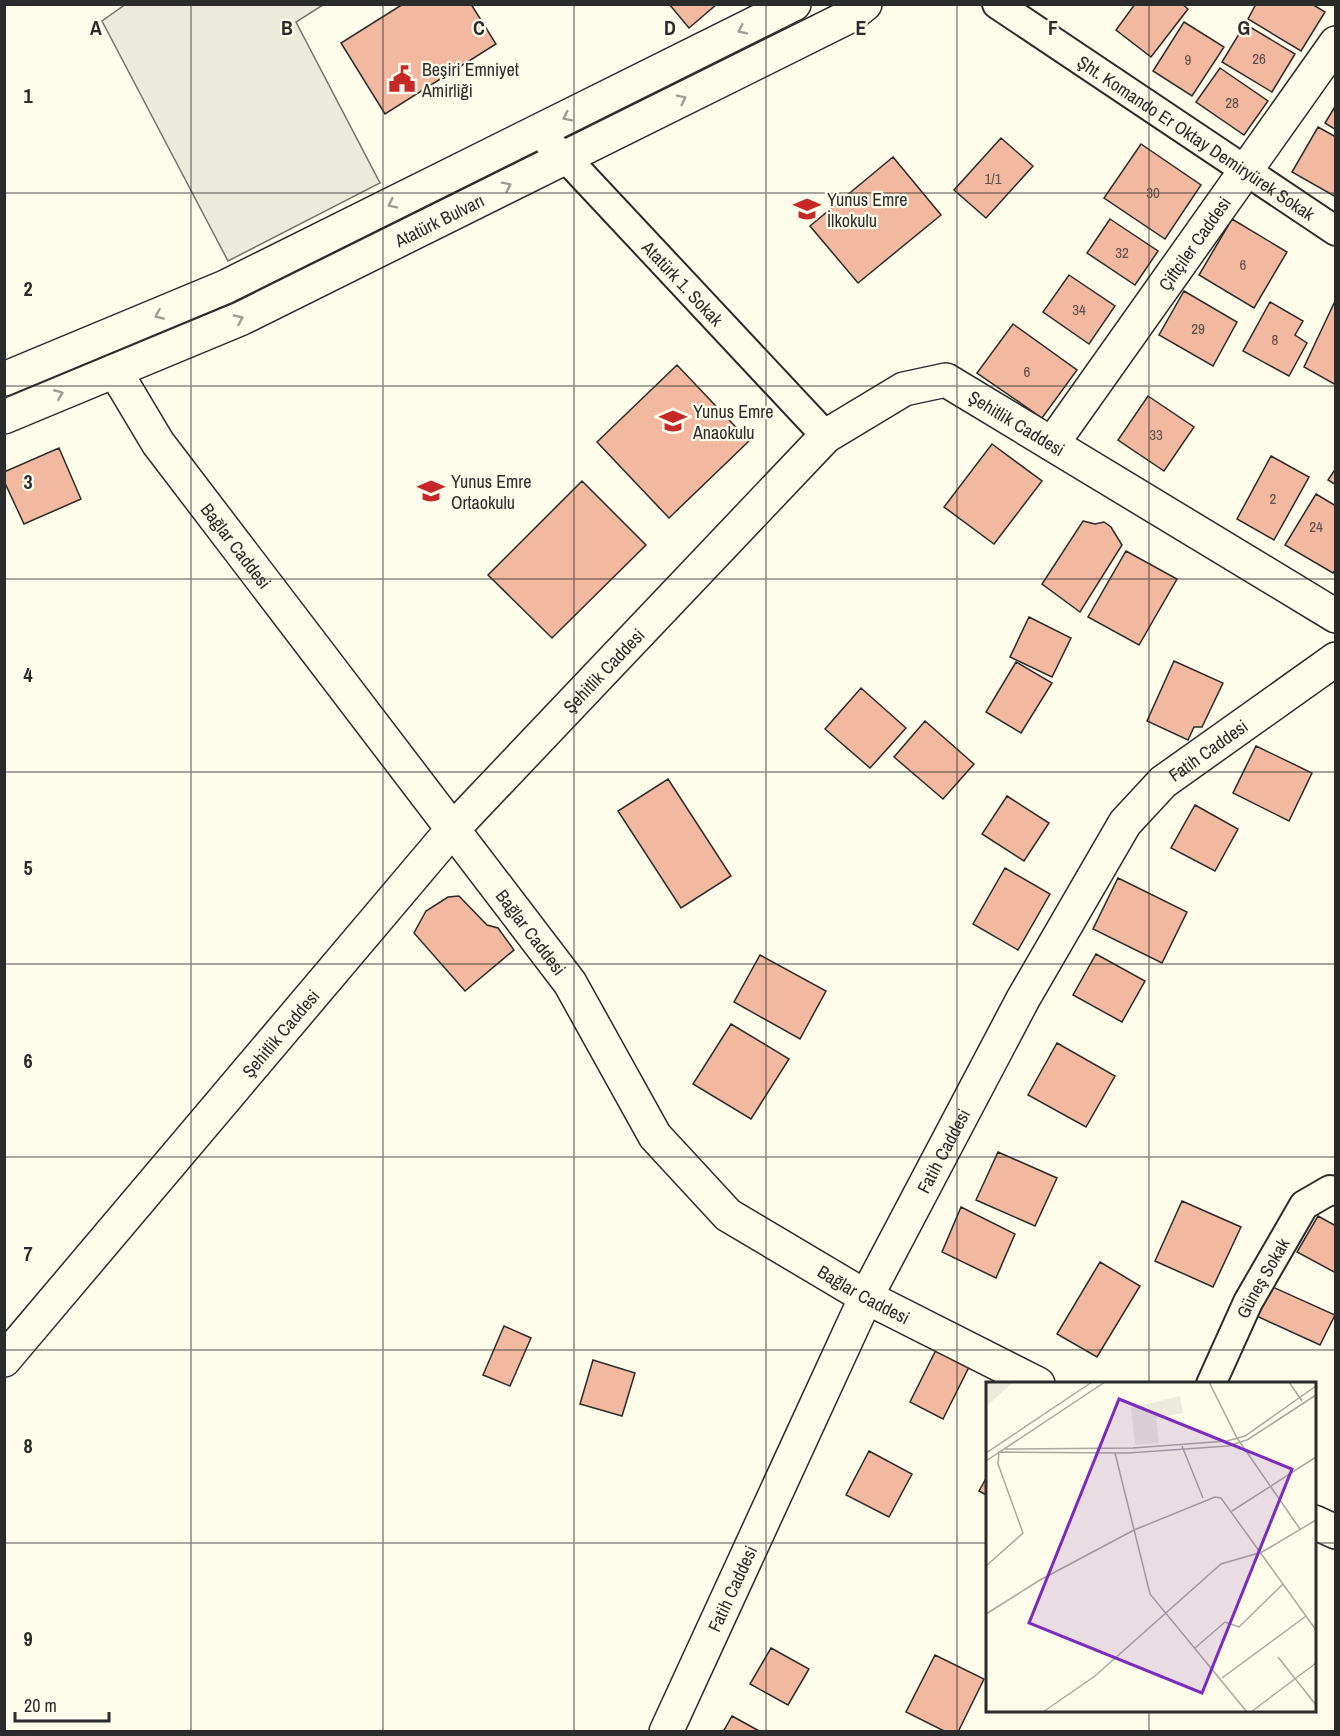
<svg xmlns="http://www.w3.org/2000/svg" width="1340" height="1736" viewBox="0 0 1340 1736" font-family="'Archivo Narrow',sans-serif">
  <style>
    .green { fill: #ecebdb; stroke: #74746e; stroke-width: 1.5 }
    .building { fill: #f2b8a0; stroke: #2b2b2b; stroke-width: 1.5 }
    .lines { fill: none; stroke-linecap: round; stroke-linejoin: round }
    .street-casing { stroke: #2b2b2b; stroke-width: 32 }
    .secondary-casing { stroke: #2b2b2b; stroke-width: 36 }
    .street { stroke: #fdfbea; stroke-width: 28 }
    .secondary { stroke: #fdfbea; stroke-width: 33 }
    .oneway { stroke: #9e9d94 }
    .grid { fill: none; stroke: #2b2b2b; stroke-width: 1.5; stroke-opacity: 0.55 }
    .labels { text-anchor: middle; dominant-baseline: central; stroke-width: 4.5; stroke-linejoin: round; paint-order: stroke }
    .number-label { font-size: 15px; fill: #5d4e48 }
    .poi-label { font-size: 18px; fill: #2b2b2b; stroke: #fdfbea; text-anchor: start }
    .street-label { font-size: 18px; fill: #2b2b2b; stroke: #fdfbea }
    .inset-road { fill: none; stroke: #a9a89e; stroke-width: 1.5 }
    .view { fill: #7b2cbf; fill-opacity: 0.15; stroke: #7b2cbf; stroke-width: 3 }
    .inset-edge { fill: none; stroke: #2b2b2b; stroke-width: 3 }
    .grid-label { font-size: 20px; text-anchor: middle; font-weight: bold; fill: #2b2b2b; stroke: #fdfbea; stroke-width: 4.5; stroke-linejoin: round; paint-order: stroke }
  </style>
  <rect width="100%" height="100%" fill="#fdfbea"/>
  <path class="green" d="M126,4l197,1 -27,17 84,161 -152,78 -126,-240z"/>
  <path class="building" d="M403,4h68l25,40 -111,70 -44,-71z
    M669,4h48l-28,24z
    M1135,4h47l6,5 -37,48 -35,-27z
    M1256,4h56l13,8 -24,39 -53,-32z
    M1184,22l40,25 -32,49 -39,-25z
    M1245,24l50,30 -23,38 -50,-30z
    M1220,68l48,33 -24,34 -48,-33z
    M1336,105v25l-11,-7z
    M1318,127l18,10v60l-44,-25z
    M1001,138l32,28 -47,52 -32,-28z
    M1141,144l60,41 -36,54 -61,-41z
    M893,157l48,58 -83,68 -48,-57z
    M1110,219l48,32 -23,34 -48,-32z
    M1232,219l55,33 -33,56 -55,-33z
    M1069,275l46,31 -26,38 -46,-32z
    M1184,291l53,31 -24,44 -54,-31z
    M1336,299v86l-32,-18z
    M1270,302l33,19 -8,14 12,8 -18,33 -46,-25z
    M1013,324l64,46 -35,48 -65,-45z
    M677,365l72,76 -80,77 -72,-76z
    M1148,396l46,31 -30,44 -46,-31z
    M992,444l50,37 -48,63 -50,-37z
    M59,448l22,51 -57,25 -20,-43v-9z
    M1271,456l38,21 -35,63 -37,-21z
    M1336,468v17l-8,-5z
    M582,481l64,64 -94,93 -64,-63z
    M1316,494l20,12v63l-3,4 -48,-28z
    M1083,521l12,3 9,-2 7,5 11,18 -42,67 -38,-28z
    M1126,551l51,28 -38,66 -51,-28z
    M1029,617l42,21 -19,39 -42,-20z
    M1174,661l49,22 -21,44h-8l-6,13 -41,-19z
    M1016,662l36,21 -31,50 -35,-21z
    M861,688l45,40 -36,40 -45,-39z
    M925,721l49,43 -31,35 -49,-42z
    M1256,746l56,27 -23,48 -56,-28z
    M668,779l63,97 -50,32 -63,-97z
    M1007,796l42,27 -25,38 -42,-27z
    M1195,805l43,24 -23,42 -44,-23z
    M1005,868l45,26 -32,56 -45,-26z
    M1118,878l69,34 -25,51 -69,-34z
    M459,896l28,29 11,3 16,22 -49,41 -51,-58 12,-22 22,-14z
    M1096,954l49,27 -23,41 -49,-27z
    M760,955l66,36 -26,48 -66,-37z
    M731,1024l58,35 -38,60 -58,-35z
    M1057,1043l58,33 -29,51 -58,-32z
    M998,1152l59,26 -22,48 -59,-26z
    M1182,1201l59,26 -28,60 -58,-26z
    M961,1207l54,27 -19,44 -54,-26z
    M1318,1216l18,10v47l-39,-21z
    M1100,1262l40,24 -43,71 -40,-23z
    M1264,1283l71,32 -15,30 -70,-32z
    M504,1326l27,12 -21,48 -27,-11z
    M936,1350l33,17 -26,52 -33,-17z
    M593,1360l42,13 -13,43 -42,-12z
    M869,1451l43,23 -23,43 -43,-22z
    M988,1475v21l-9,-5z
    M771,1648l38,21 -21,36 -38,-21z
    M935,1655l49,24 -26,53h-12l-40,-20z
    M732,1716l29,16h-38z"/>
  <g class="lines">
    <defs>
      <g id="street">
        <path id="s1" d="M997,4l339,227"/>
        <path id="s2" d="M549,143l16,14 261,279"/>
        <path id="s3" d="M1211,1384l37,-82 56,-97 26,-15 6,1"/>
      </g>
      <g id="secondary">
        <path id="s4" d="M115,371l43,72 412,540 85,153 73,79 138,82 172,87"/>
        <path d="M4,379l221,-92 569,-283"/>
        <path id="s5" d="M4,417l236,-98 610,-303 15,-12"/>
        <path id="s6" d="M1052,444l284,-401"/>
        <path id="s7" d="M4,1360l448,-530 374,-394 78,-47 42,-9 390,236"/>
        <path d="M1314,1522l22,10"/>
        <path id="s8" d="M666,1732l200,-435 157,-298 102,-176 38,-41 173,-123"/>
      </g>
    </defs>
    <use href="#street" class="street-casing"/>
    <use href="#secondary" class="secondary-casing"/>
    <use href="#street" class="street"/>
    <use href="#secondary" class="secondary"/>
  </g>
  <defs><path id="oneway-chevron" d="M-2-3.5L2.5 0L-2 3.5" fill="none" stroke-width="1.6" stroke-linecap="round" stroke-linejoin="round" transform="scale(1.5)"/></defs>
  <g class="oneway">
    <use href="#oneway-chevron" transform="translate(742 30) rotate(154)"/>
    <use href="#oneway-chevron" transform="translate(682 99) rotate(-26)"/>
    <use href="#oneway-chevron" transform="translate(567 117) rotate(154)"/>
    <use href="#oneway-chevron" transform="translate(507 186) rotate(-26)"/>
    <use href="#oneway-chevron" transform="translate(392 204) rotate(154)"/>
    <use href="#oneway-chevron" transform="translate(159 315) rotate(157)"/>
    <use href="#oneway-chevron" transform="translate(239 319) rotate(-25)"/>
    <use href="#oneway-chevron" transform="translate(59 394) rotate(-22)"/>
  </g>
  <path class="grid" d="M191,4v1728M383,4v1728M574,4v1728M766,4v1728M957,4v1728M1149,4v1380M4,193h1332M4,386h1332M4,579h1332M4,772h1332M4,964h1332M4,1157h1332M4,1350h1332M4,1543h984M1314,1543h22M1149,1710v22"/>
  <defs>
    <symbol id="civic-bare" viewBox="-9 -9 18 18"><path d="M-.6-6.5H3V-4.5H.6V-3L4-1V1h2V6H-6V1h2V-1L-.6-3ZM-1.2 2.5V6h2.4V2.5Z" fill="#c62828" stroke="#fdfbea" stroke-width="2.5" paint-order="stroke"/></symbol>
    <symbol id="school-bare" viewBox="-9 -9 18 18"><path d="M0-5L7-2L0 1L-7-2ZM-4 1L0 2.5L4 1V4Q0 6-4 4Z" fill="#c62828" stroke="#fdfbea" stroke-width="2.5" paint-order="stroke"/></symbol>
  </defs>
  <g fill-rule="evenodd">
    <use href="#civic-bare" x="383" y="60" width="38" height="38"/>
    <use href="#school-bare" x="788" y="190" width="38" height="38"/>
    <use href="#school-bare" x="654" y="402" width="38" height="38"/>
    <use href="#school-bare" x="412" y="472" width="38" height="38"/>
  </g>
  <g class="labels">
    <g class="number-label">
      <text x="1259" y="58">26</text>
      <text x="1188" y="59">9</text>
      <text x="1232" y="102">28</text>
      <text x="993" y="178">1/1</text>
      <text x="1153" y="192">30</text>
      <text x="1122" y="252">32</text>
      <text x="1243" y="264">6</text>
      <text x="1079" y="309">34</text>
      <text x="1198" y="328">29</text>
      <text x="1275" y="339">8</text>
      <text x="1027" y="371">6</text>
      <text x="1156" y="434">33</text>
      <text x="1273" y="498">2</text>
      <text x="1316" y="526">24</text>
    </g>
    <g class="poi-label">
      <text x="422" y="69">Beşiri Emniyet<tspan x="422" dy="21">Amirliği</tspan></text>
      <text x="827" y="199">Yunus Emre<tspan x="827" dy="21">İlkokulu</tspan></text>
      <text x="693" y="411">Yunus Emre<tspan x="693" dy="21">Anaokulu</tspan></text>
      <text x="451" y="481">Yunus Emre<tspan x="451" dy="21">Ortaokulu</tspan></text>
    </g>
    <g class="street-label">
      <text stroke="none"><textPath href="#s1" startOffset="240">Şht. Komando Er Oktay Demiryürek Sokak</textPath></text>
      <text stroke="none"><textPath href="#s5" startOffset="478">Atatürk Bulvarı</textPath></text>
      <text stroke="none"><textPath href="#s6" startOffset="246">Çiftçiler Caddesi</textPath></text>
      <text stroke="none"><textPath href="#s2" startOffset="194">Atatürk 1. Sokak</textPath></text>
      <text stroke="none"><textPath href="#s7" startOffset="1454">Şehitlik Caddesi</textPath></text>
      <text stroke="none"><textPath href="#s4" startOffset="213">Bağlar Caddesi</textPath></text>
      <text stroke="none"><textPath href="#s7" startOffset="914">Şehitlik Caddesi</textPath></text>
      <text stroke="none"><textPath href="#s8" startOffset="1130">Fatih Caddesi</textPath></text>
      <text stroke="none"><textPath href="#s4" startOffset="699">Bağlar Caddesi</textPath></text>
      <text stroke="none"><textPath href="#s7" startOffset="428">Şehitlik Caddesi</textPath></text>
      <text stroke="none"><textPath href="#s8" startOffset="644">Fatih Caddesi</textPath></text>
      <text stroke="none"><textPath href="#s3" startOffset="118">Güneş Sokak</textPath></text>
      <text stroke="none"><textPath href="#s4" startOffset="1203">Bağlar Caddesi</textPath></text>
      <text stroke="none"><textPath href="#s8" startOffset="158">Fatih Caddesi</textPath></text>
    </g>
  </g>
  <g transform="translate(986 1382)">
    <rect width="330" height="330" fill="#fdfbea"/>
    <path d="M0,0h27l-27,25zM194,14l3,17 -27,5 3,25 -24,2 -4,-37z" fill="#ecebdb"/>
    <path class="inset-road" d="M223,0l28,56 63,91M303,0l13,19M196,64l21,52M18,67l129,-1 94,-7 18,-5 71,-50M12,70l130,1 100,-7 19,-6 69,-45M0,71l106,-71M129,71l35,141 97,118M0,79l119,-79M246,129l84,-54M0,184l37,-33 -25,-69 1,-12M0,232l54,-34 94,-50 81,-33 6,1 95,132M209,266l30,-26 14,5 44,-43M292,275l38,48M236,296l84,-62M57,330l52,-36 126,-112 41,-12 54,-32M265,330l65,-49"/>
    <path class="view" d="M133,17l173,70 -90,224 -173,-70z"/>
    <rect width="330" height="330" class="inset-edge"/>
  </g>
  <g class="grid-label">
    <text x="96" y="35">A</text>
    <text x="287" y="35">B</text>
    <text x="479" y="35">C</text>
    <text x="670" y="35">D</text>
    <text x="861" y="35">E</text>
    <text x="1053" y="35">F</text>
    <text x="1244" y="35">G</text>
    <text x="28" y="103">1</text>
    <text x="28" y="296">2</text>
    <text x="28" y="489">3</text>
    <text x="28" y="682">4</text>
    <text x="28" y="875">5</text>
    <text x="28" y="1068">6</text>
    <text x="28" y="1261">7</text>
    <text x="28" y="1453">8</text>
    <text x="28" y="1646">9</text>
  </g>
  <rect width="1340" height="1736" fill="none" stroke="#2b2b2b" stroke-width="12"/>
  <path d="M15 1712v9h94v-9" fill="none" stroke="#2b2b2b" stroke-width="3"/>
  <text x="24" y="1712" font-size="18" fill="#2b2b2b" stroke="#fdfbea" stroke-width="4.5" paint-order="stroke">20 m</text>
</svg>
